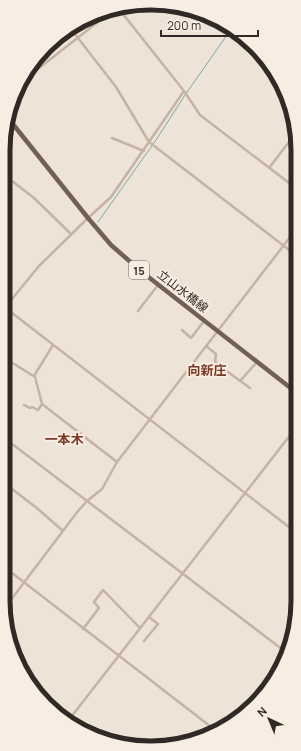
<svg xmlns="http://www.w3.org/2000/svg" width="301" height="751" viewBox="0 0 301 751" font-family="Manrope,'Noto Sans JP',sans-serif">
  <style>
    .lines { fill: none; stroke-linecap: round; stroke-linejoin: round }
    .stream { stroke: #79a8a9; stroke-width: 1 }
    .street { stroke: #c5b3a5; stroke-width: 2.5 }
    .primary { stroke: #726057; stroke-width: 4.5 }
    .rail { stroke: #312925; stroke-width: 1; stroke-dasharray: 1 3; stroke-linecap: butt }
    .labels { text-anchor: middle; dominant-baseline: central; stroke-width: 4; stroke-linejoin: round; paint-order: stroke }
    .shield { fill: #f7ede3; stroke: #6c645e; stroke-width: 1 }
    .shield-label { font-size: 11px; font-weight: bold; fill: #312925 }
    .street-label { font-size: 12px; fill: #312925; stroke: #f7ede3 }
    .neighbourhood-label { font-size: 13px; font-weight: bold; fill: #7a3825; stroke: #f7ede3 }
    .rim { fill: none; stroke: #312925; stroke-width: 5 }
  </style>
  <rect width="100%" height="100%" fill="#eee3d7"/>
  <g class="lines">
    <path class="stream" d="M98,222l58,-82 29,-45 47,-67"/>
    <path class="street" d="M119,9l65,82 16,24 97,74
      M71,29l45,58 33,55 148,114
      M25,79l87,-68
      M112,138l32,13
      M269,168l23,-30
      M3,174l31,24 37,36
      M296,286l1,-2
      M3,306l295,228
      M3,310l36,-44 49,-48 23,-21 73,-106
      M138,311l20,-26
      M182,330l9,8 13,-17
      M206,346l10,8 -1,7 2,3 33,24
      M3,357l32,20 7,27 75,58
      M34,376l19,-31
      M240,381l17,-19
      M24,405l6,3 2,-1 6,3 4,-6
      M3,437l284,216
      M3,482l35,27 25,22
      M3,566l212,164
      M4,609l74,-98 9,-10 15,-12 15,-27 180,-234
      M83,629l16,-21 -5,-6 9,-12 37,38
      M144,641l14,-17 -9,-7
      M68,721l230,-296"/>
    <path class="primary" d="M8,118l80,100 23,27 31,27 155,121"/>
    <path class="rail" d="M221,22l50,46"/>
  </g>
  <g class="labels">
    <rect class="shield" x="129" y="261" width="20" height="18" rx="3"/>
    <g class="shield-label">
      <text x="139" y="270">15</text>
    </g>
    <g class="street-label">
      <text transform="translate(183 291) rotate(38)">立山水橋線</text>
    </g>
    <g class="neighbourhood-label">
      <text x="207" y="370">向新庄</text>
      <text x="64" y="439">一本木</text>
    </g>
  </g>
  <path d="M0 0H301V751H0ZM150 10H151A140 140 0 0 1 291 150V601A140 140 0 0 1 151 741H150A140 140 0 0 1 10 601V150A140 140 0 0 1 150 10Z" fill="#f7ede3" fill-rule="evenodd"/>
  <path class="rim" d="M150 10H151A140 140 0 0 1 291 150V601A140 140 0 0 1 151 741H150A140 140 0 0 1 10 601V150A140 140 0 0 1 150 10Z"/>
  <g transform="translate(269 719) rotate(316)" stroke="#f7ede3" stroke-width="3" paint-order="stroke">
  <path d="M0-3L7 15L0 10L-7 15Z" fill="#312925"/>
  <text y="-6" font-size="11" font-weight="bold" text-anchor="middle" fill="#312925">N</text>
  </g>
  <path d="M161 30v6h97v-6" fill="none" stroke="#312925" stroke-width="2"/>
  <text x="167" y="30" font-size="12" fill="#312925" stroke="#f7ede3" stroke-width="3" paint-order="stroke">200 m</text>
</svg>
